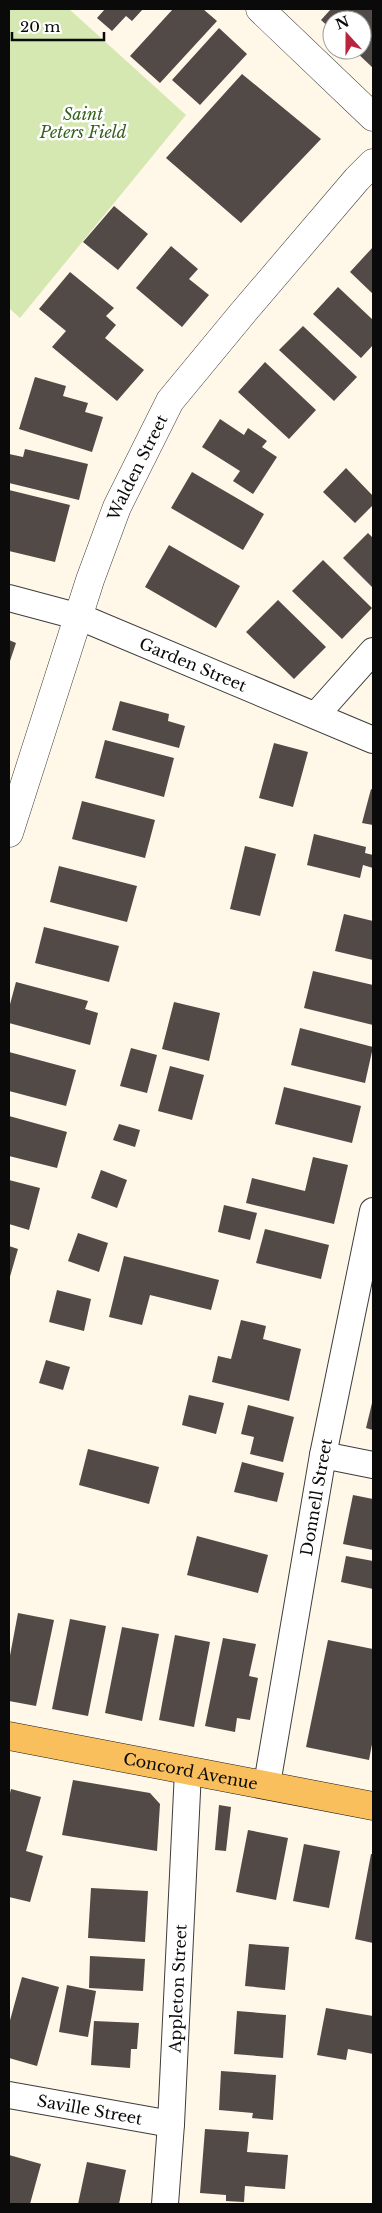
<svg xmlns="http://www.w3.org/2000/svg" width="382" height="2213" viewBox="0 0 382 2213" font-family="'Libre Baskerville',serif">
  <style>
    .green { fill: #d5e8b2 }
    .building { fill: #524a46 }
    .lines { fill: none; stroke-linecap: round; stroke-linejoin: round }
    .minor-casing { stroke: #3d3d3d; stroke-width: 28 }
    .tertiary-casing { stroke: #3d3d3d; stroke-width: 29 }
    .primary-casing { stroke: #1b1b1b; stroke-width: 29 }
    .minor { stroke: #fff; stroke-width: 26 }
    .tertiary { stroke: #fff; stroke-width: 28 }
    .primary { stroke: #f9bf5d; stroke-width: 28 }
    .labels { text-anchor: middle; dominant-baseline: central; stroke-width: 5; stroke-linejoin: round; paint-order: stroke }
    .park-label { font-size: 16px; font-style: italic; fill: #33601c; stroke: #fff }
    .street-label { font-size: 16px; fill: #0a0a0a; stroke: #fff }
  </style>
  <rect width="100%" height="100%" fill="#fff7e7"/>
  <path class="green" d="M9,9h60l117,106 -166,203 -11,-10z"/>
  <path class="building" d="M105,9h38l-11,12 -6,-5 -14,15 -15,-13z
    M173,9h30l14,12 -57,62 -30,-27z
    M331,9h42v59l-19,-18h8v-30h-30v10l-11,-10z
    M219,28l28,26 -47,51 -28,-25z
    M242,74l79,65 -80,84 -75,-65z
    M114,206l34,28 -30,36 -35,-28z
    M171,246l27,23 -9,10 20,16 -27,32 -46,-39z
    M373,247v47l-23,-22z
    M70,272l44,36 -8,8 10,9 -11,13 39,32 -27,31 -65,-54 14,-16 -27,-22z
    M338,287l35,33v25l-12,13 -48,-44z
    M303,326l54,51 -23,24 -55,-51z
    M265,362l51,48 -27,29 -51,-47z
    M35,377l31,9 -3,10 25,7 -3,9 18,5 -11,35 -73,-23z
    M220,419l24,16 4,-7 19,13 -5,6 15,10 -24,37 -20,-13 7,-10 -38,-24z
    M25,449l63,15 -9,36 -70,-17v-29l14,3z
    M346,468l27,28v9l-18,18 -32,-31z
    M192,472l72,42 -21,36 -72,-42z
    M9,490l61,15 -15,57 -46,-11z
    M368,533l5,5v50l-30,-30z
    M169,545l71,41 -24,42 -71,-41z
    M323,560l49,48 -30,31 -50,-48z
    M278,600l48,47 -32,32 -48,-47z
    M9,640l7,3 -7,21z
    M120,701l49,13 -1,7 17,5 -6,22 -67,-18z
    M105,740l69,18 -10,39 -69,-19z
    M274,743l34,9 -15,55 -34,-9z
    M371,789l2,1v35l-11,-2z
    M82,801l73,19 -10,38 -73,-19z
    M314,834l52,13 -1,6 8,2v13l-10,-3 -3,13 -53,-13z
    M245,846l31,8 -16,62 -30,-7z
    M59,866l78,20 -10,36 -77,-20z
    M344,914l29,7v39l-38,-9z
    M44,927l75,19 -10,36 -74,-19z
    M313,971l60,14v40l-69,-17z
    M16,982l72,19 -3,8 13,4 -8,32 -81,-22v-15z
    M174,1002l46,11 -11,48 -47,-12z
    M300,1028l73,19 -8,36 -74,-18z
    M131,1048l26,7 -10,38 -27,-7z
    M9,1052l67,18 -10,36 -57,-15z
    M170,1066l34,9 -12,45 -34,-9z
    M284,1087l77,19 -9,37 -77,-19z
    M9,1116l58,16 -10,36 -48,-12z
    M119,1124l21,6 -5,17 -22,-7z
    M313,1157l35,8 -14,59 -88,-21 6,-25 53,13z
    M101,1170l26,10 -10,28 -26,-10z
    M9,1180l31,8 -11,42 -20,-6z
    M224,1205l33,8 -7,27 -32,-8z
    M265,1229l64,16 -8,34 -65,-16z
    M78,1233l30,10 -9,29 -31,-11z
    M9,1246l9,3 -9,31z
    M124,1256l95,24 -8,30 -61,-15 -8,30 -33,-8z
    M57,1290l34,9 -7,32 -35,-9z
    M241,1320l25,6 -3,13 38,10 -12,52 -77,-19 6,-26 13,3z
    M46,1360l24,7 -7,23 -24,-7z
    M189,1395l35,8 -8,31 -34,-9z
    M373,1399v31l-7,-2z
    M248,1405l46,12 -11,45 -33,-8 4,-17 -13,-3z
    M88,1449l71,18 -10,37 -70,-19z
    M242,1462l42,11 -7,29 -43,-10z
    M353,1495l20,4v51l-30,-6z
    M197,1536l71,19 -10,38 -71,-18z
    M346,1556l27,5v28l-32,-7z
    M18,1613l36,7 -18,86 -27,-5v-40z
    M70,1619l36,7 -18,90 -36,-7z
    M122,1627l37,7 -17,87 -37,-8z
    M175,1635l35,7 -16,85 -35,-7z
    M223,1638l33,6 -7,32 9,2 -8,42 -13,-2 -2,14 -30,-6z
    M328,1640l45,9v90l-4,21 -63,-13z
    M73,1780l77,13 10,11 -3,47 -95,-16z
    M11,1789l30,8 -15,54 17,5 -13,46 -21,-5v-100z
    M219,1805l12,2 -5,44 -11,-1z
    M248,1830l40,8 -12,62 -40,-8z
    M304,1844l36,7 -11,57 -36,-7z
    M371,1854h2v89l-18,-4z
    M91,1888l57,3 -3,51 -57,-4z
    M249,1944l40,3 -4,43 -40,-4z
    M90,1956l55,3 -2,32 -54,-3z
    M22,1977l37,10 -22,79 -28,-8v-34z
    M67,1985l29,6 -8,46 -29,-5z
    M326,2008l47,8v38l-25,-5 -2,11 -29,-5z
    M237,2011l49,4 -3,43 -49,-4z
    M94,2021l45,2 -2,26h-6l-1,19 -39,-3z
    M221,2071l55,4 -3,45 -21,-2 1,-5 -34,-3z
    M205,2129l44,3 -2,20 41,3 -3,34 -40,-3 -1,16 -18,-1v-6l-26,-2z
    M9,2155l32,9 -11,40h-21z
    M87,2162l39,8 -7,34h-41z"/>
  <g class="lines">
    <defs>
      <g id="minor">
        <path id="s1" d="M9,598l71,19 293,123"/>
        <path d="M316,715l57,-64"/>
        <path d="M323,1455l50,10"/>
        <path id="s2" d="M267,1784l56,-329 50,-244"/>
        <path id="s3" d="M9,2095l162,29"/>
        <path id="s4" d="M165,2204l6,-80 17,-353"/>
      </g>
      <g id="tertiary">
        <path d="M260,9l113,108"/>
        <path id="s5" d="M9,833l81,-253 27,-73 53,-106 71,-86 116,-136 16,-16"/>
      </g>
      <g id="primary">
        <path id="s6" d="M9,1736l364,70"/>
      </g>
    </defs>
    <use href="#minor" class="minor-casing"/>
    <use href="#tertiary" class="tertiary-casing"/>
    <use href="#primary" class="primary-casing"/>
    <use href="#minor" class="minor"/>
    <use href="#tertiary" class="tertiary"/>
    <use href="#primary" class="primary"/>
  </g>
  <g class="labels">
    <g class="park-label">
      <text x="83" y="114">Saint<tspan x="83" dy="18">Peters Field</tspan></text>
    </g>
    <g class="street-label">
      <text stroke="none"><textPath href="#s5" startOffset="388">Walden Street</textPath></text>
      <text stroke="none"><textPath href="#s1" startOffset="196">Garden Street</textPath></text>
      <text stroke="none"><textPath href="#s2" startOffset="291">Donnell Street</textPath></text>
      <text stroke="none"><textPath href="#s6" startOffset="185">Concord Avenue</textPath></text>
      <text stroke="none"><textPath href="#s4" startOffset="216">Appleton Street</textPath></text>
      <text stroke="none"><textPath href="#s3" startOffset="82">Saville Street</textPath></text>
    </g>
  </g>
  <rect width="382" height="2213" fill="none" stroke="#0a0a0a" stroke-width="20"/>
  <g transform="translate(347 35) rotate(339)"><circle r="24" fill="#ffffff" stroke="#9d9d9d"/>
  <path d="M0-4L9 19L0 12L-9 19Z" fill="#b9233e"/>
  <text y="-8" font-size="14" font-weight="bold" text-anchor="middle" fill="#0a0a0a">N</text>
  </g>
  <path d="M12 32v8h92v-8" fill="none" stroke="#0a0a0a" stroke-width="2.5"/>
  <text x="20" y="32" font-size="15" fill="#0a0a0a" stroke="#ffffff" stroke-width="4" paint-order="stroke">20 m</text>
</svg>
